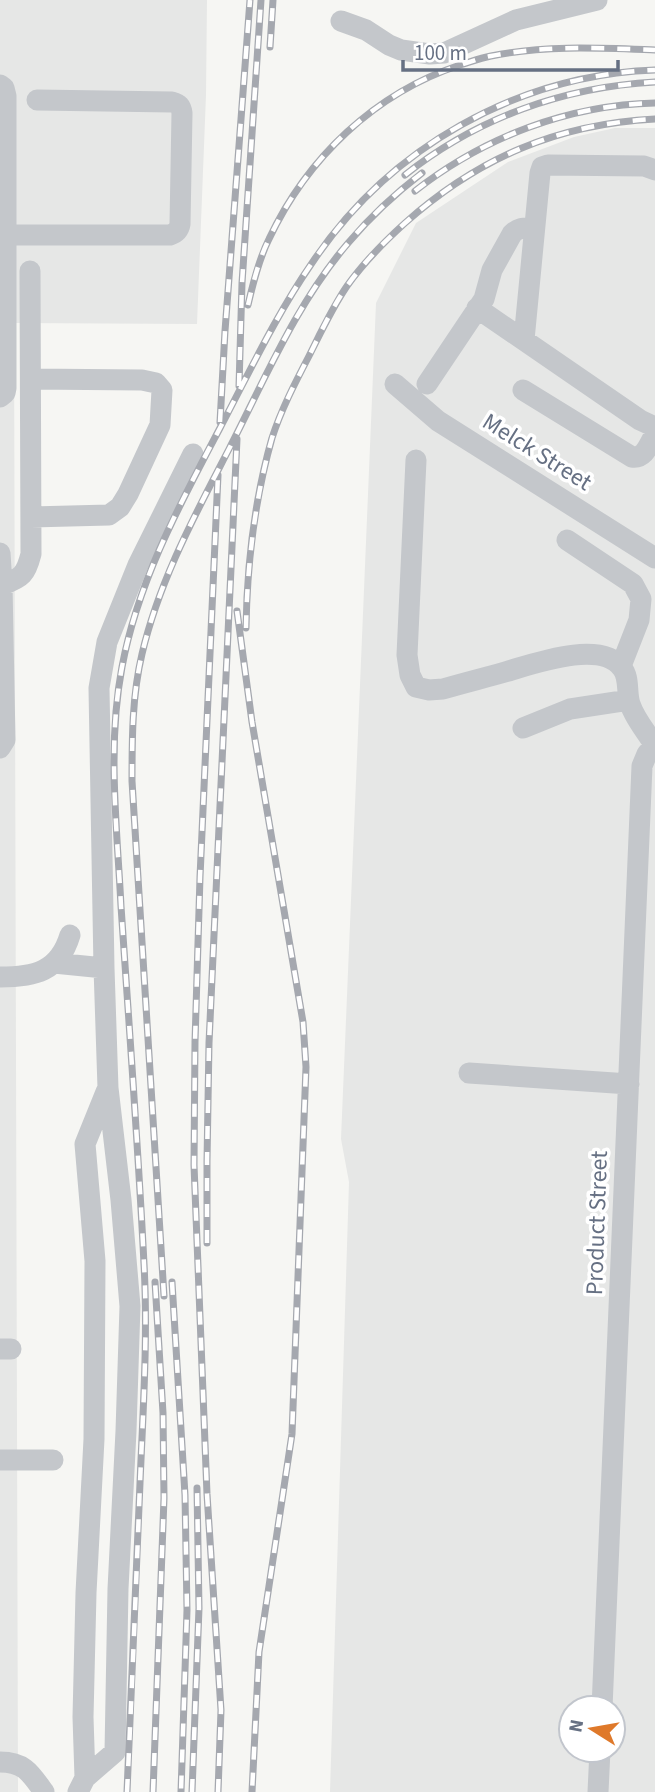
<svg xmlns="http://www.w3.org/2000/svg" width="655" height="1792" viewBox="0 0 655 1792" font-family="'Source Sans 3',sans-serif">
  <style>
    .built { fill: #e6e7e6; fill-rule: evenodd }
    .lines { fill: none; stroke-linecap: round; stroke-linejoin: round }
    .minor { stroke: #c4c7cb; stroke-width: 21 }
    .rail-casing { stroke: #a5a8af; stroke-width: 7 }
    .rail { stroke: #fff; stroke-width: 4.5; stroke-dasharray: 13; stroke-linecap: butt }
    .labels { text-anchor: middle; dominant-baseline: central; stroke-width: 7; stroke-linejoin: round; paint-order: stroke }
    .street-label { font-size: 24px; fill: #667083; stroke: #fff }
  </style>
  <rect width="100%" height="100%" fill="#f6f6f3"/>
  <path class="built" d="M0,0h207l-1,95 -9,229 -183,-1 4,1469h-18z
    M615,128h40v1664h-325l19,-610 -8,-43 35,-836 40,-80 92,-61 66,-25zM571,1708h42v42h-42z"/>
  <g class="lines">
    <path class="minor" d="M341,21l25,9 23,15 12,5 29,4 14,-1 72,-33 81,-20
      M0,85l4,3 2,8v139h-6
      M477,308l163,112 15,7
      M524,340l16,-167 2,-6 6,-2 96,1 11,4
      M31,379l111,1 14,3 6,7 -2,35 -32,69 -8,13 -11,8 -78,2
      M395,384l43,37 217,137
      M427,384l57,-85 8,-29 20,-36c7,-7 12,-6 22,-6
      M523,390l109,67c13,2 17,-13 23,-23
      M0,397l5,-4 1,-5v-153h164c6,-2 9,-5 10,-11l2,-111c-1,-7 -3,-9 -10,-11l-135,-2
      M416,460l-9,195 3,20 6,12 13,3 14,-1c20,-6 41,-11 62,-17 28,-8 96,-33 117,-4 8,10 4,24 8,36 5,15 16,28 25,41
      M567,540l66,44 8,15 -2,21 -18,46
      M0,553l2,32 3,155 -5,8
      M2,585c20,-7 24,-11 29,-31l-1,-283
      M523,728l47,-19 59,-9
      M54,963l50,5 -5,-280 8,-46 31,-77 55,-111
      M0,977c34,0 59,-5 70,-42
      M469,1073l160,11
      M0,1349h11
      M0,1460h53
      M602,1708l40,-942 5,-12 8,-9
      M0,1762c25,0 31,12 44,30
      M85,1778l-2,-61 3,-124 8,-154 1,-178 -10,-117 21,-52
      M78,1792l7,-14 30,-26 3,-163 8,-158 4,-125 -9,-106 -13,-112 -4,-120
      M598,1792l2,-42"/>
    <defs>
      <path id="rail" d="M270,47l3,-47
        M405,175c72,-57 158,-88 250,-93
        M415,191c69,-54 153,-86 240,-88
        M248,305c5,-22 11,-46 21,-66 38,-81 106,-146 191,-174 10,-3 20,-7 31,-9 54,-11 109,-8 164,-6
        M239,386l3,-103 19,-283
        M220,422l5,-91 25,-331
        M237,611l15,111 51,300 3,45 -14,367 -33,218 -7,140
        M246,628c1,-62 9,-130 26,-190 9,-28 23,-55 37,-82 12,-24 23,-48 38,-70 17,-24 37,-44 58,-63 73,-65 152,-99 250,-104
        M207,1243v-82l2,-118 28,-604
        M172,1282l13,213 2,115 -6,182
        M164,1296l-32,-515c0,-42 0,-85 10,-127 17,-73 53,-139 87,-205 36,-70 68,-147 120,-207 22,-26 47,-49 73,-69
        M127,1792c5,-103 9,-206 13,-309 3,-73 8,-146 4,-219 -6,-120 -15,-239 -23,-358 -4,-80 -14,-160 1,-239 16,-86 58,-163 98,-239 29,-55 56,-113 92,-165 77,-115 205,-188 343,-193
        M153,1792l11,-294 -1,-85 -8,-131
        M192,1792l7,-184 -2,-120
        M218,1792l3,-82 -14,-216 -13,-329 1,-123 5,-165 18,-402"/>
    </defs>
    <use href="#rail" class="rail-casing"/>
    <use href="#rail" class="rail"/>
  </g>
  <g class="labels">
    <g class="street-label">
      <text transform="translate(537 452) rotate(32)">Melck Street</text>
      <text transform="translate(597 1223) rotate(-88)">Product Street</text>
    </g>
  </g>
  <g transform="translate(592 1729) rotate(281)"><circle r="33" fill="#ffffff" stroke="#c2c6cd" stroke-width="2"/>
  <path d="M0-5L12 26L0 18L-12 26Z" fill="#df792a"/>
  <text y="-10" font-size="19" font-weight="bold" text-anchor="middle" fill="#667083">N</text>
  </g>
  <path d="M403 60v10h215v-10" fill="none" stroke="#667083" stroke-width="3.5"/>
  <text x="414" y="60" font-size="21" fill="#667083" stroke="#ffffff" stroke-width="5" paint-order="stroke">100 m</text>
</svg>
